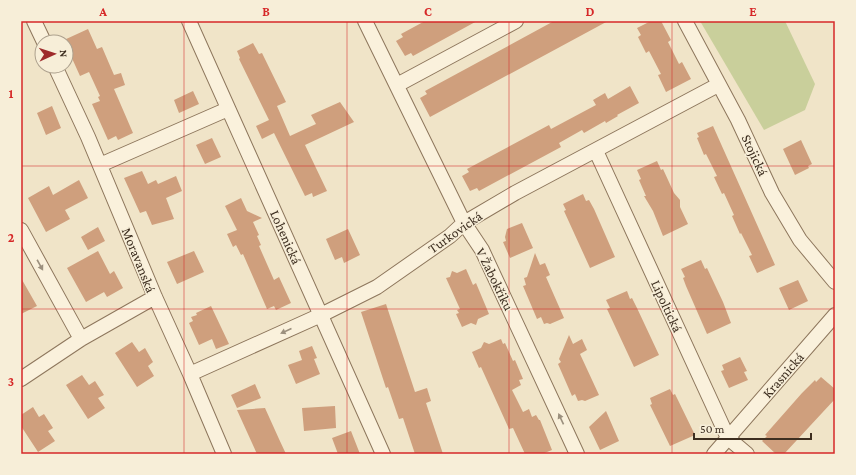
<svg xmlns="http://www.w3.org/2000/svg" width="856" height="475" viewBox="0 0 856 475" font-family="'Crimson Pro',serif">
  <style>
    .green { fill: #c9cf9b }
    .building { fill: #cf9f7d }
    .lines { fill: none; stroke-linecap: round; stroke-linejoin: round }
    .minor-casing { stroke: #8d765c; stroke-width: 16 }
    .minor { stroke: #faf1dc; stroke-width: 14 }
    .oneway { fill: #9c907e }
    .grid { fill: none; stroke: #d62828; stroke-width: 1; stroke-opacity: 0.55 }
    .labels { text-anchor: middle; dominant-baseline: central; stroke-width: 3; stroke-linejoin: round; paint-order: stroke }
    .street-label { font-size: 14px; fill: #3d2e20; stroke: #f7eed8 }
    .neatline { fill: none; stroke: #d62828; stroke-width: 1.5 }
    .grid-label { font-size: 13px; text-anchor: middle; font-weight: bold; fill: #d62828 }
  </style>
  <rect width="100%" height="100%" fill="#f0e4c8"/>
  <path class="green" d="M700,21h85l30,63 -10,26 -41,20z"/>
  <path class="building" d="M425,21h52l-64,35 -2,-3 -6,3 -9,-15 7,-4 -2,-3z
    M554,21h54l-178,96 -10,-19 7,-4 -2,-3z
    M651,21h10l10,19 -3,2 11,22 3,-2 9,17 -25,13 -8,-17 3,-1 -12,-23 -3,2 -8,-16 3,-2 -4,-7z
    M88,29l9,20 5,-2 12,28 7,-2 4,12 -11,4 19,44 -15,7 -2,-4 -8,4 -16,-36 8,-3 -2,-4 2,-1 -11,-24 -9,4 -14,-31v-3l-2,-2z
    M253,43l6,11 3,-1 24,49 -9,4 13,30 26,-12 -5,-9 29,-13 14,20 -49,23 22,46 -14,6 -1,-4 -7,3 -31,-63 -12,6 -6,-13 13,-6 -30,-61 1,-1 -3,-7z
    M630,86l9,17 -22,12 1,1 -12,7 -1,-2 -21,12 -2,-3 -23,13 2,4 -82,44 -2,-3 -7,3 -8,-15 7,-4 -2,-3 82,-44 2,4 45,-24 -3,-5 12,-7 3,6z
    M193,91l6,13 -20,9 -5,-13z
    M52,106l9,22 -15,7 -9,-22z
    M713,126l62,139 -18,8 -8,-17 3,-1 -11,-22 -1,1 -8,-18 2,-1 -10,-22 -2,1 -8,-17 3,-1 -11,-22 -2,1 -7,-17 2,-1 -2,-4z
    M212,138l9,19 -16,7 -9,-19z
    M801,140l11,24 -4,2 1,2 -14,7 -12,-26z
    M657,161l4,9 2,-1 11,24 6,7v7l8,17 -25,12 -10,-25 -9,-15h2l-7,-16 2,-1 -4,-9z
    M142,171l6,13 8,-4 2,4 18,-8 6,15 -16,7 8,21 -22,6 -6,-14 -6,2 -16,-35z
    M79,180l9,18 -23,12 5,9 -24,13 -18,-34 21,-12 4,9z
    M583,194l3,7 3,-1 5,9 21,48 -25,11 -26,-57 2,-1 -3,-6z
    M241,198l6,13 15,7 -9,4 6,13 -2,1 4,9 -2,1 15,34 5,-3 12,26 -15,7 -2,-4 -7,3 -24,-55 -2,1 -5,-10 -3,2 -6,-13 10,-4 -12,-24z
    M522,223l11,25 -23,10 -7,-16 3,-1 -1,-4 2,-8z
    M98,227l7,14 -17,9 -7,-13z
    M348,229l12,26 -16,8 -2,-6 -7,3 -9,-21z
    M98,251l12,23 4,-3 9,17 -16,9 -3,-5 -18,10 -19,-34z
    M194,251l10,21 -27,12 -10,-22z
    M535,253l5,12 5,-2 5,12 -4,2 18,41 -14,6 -3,-1 -3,1 -3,-7 -4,2 -14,-33 3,-1 -2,-7 3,-1z
    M701,260l4,9 2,-1 16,34 8,21 -24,11 -21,-48 -3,-8 2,-1 -4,-8z
    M466,269l7,16 3,-2 13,31 -11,5 -2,6 -5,-2 -9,4 -6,-13 3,-1 -2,-3 3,-1 -14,-31 4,-1 2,-6 5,2z
    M21,278l16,28 -16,8z
    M798,280l10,21 -19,9 -10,-22z
    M627,291l3,8 2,-1 5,10 22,47 -25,12 -27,-58 3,-1 -4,-8z
    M386,304l29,88 12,-4 4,13 -5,2 17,51h-28l-12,-36 -4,1 -11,-32 -2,1 -25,-76z
    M211,306l18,38 -13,5 -4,-10 -13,6 -10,-22 4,-2 -2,-4 6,-2 -1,-2z
    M569,335l4,9 9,-5 5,11 -7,4 19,41 -14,6 -3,-1 -4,1 -3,-7 -3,2 -14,-32 3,-2 -2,-3z
    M501,339l2,5 2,-1 8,18 2,-1 8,19 -4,1 2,5 -9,5 11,22 6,-3 3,8 4,-2 3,5h1l12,30 -10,4h-17l-12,-26 -4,1 -28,-62 -2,1 -7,-16 9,-4 3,-6 5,2z
    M132,342l7,10 6,-4 8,14 -5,4 6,10 -17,11 -22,-34z
    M312,346l5,12 -3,1 6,15 -24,10 -8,-19 14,-5 -3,-9z
    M740,357l7,14 -3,1 4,8 -19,8 -8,-17 3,-1 -2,-5z
    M82,375l7,10 6,-4 9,14 -6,3 7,10 -17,11 -22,-34z
    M821,377l14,12v10l-51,55h-8l-14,-13 5,-5 -2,-1 37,-42 13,-13 1,2z
    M255,384l6,14 -24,10 -6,-13z
    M670,389l3,6 2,-1 20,41 -25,11 -20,-41 2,-1 -2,-6z
    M335,406l1,22 -32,3 -2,-23z
    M33,407l6,10 5,-3 9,14 -5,3 7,10 -17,11 -17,-26v-11z
    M265,408l14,31 7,15h-29l-20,-44z
    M606,411l13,30 -19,9 -11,-23z
    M351,431l9,23h-22l-6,-16z"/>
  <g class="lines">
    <defs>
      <path id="minor" d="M34,21l10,21
        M189,21l194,433
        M365,21l99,202 18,27 95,204
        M685,21l53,99 34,73 28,47 35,42
        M55,66l33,71 67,160 35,77 34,80
        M397,85l119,-64
        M596,151l132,287 19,16
        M100,165l128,-56
        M21,230l60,109
        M190,374l131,-59 56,-28 73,-51 14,-13 51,-30 203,-108
        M21,379l60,-40 74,-42
        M714,454l121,-139"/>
    </defs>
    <use href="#minor" class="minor-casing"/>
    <use href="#minor" class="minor"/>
  </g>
  <defs><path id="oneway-solid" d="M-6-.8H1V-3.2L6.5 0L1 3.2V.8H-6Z"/></defs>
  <g class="oneway">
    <use href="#oneway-solid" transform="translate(40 265) rotate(61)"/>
    <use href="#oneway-solid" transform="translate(286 331) rotate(156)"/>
    <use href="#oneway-solid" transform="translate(561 419) rotate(-115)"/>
  </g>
  <path class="grid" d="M184,21v433M347,21v433M509,21v433M672,21v433M21,166h814M21,309h814"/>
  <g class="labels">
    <g class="street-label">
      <text transform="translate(755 155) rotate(65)">Stojická</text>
      <text transform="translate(455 232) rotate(-35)">Turkovická</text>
      <text transform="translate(286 237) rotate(66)">Lohenická</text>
      <text transform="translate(139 260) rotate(68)">Moravanská</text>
      <text transform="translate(495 279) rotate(64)">V Žabokřiku</text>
      <text transform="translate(667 306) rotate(65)">Lipoltická</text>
      <text transform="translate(783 375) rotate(-49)">Krasnická</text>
    </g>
  </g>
  <rect width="856" height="475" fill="none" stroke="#f7eed8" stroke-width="44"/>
  <g transform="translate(54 54) rotate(87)"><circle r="19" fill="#f7eed8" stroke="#ada18e"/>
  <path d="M0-3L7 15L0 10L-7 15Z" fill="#9e2a2b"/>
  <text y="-6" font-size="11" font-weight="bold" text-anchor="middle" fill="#3d2e20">N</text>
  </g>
  <path d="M694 433v6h117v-6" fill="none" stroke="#3d2e20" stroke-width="2"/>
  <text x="700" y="433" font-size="12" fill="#3d2e20" stroke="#f7eed8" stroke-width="3" paint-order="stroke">50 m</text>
  <rect x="22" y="22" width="812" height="431" class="neatline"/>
  <g class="grid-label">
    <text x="103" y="16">A</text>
    <text x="266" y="16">B</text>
    <text x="428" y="16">C</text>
    <text x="590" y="16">D</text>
    <text x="753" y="16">E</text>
    <text x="11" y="98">1</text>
    <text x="11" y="242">2</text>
    <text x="11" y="386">3</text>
  </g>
</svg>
